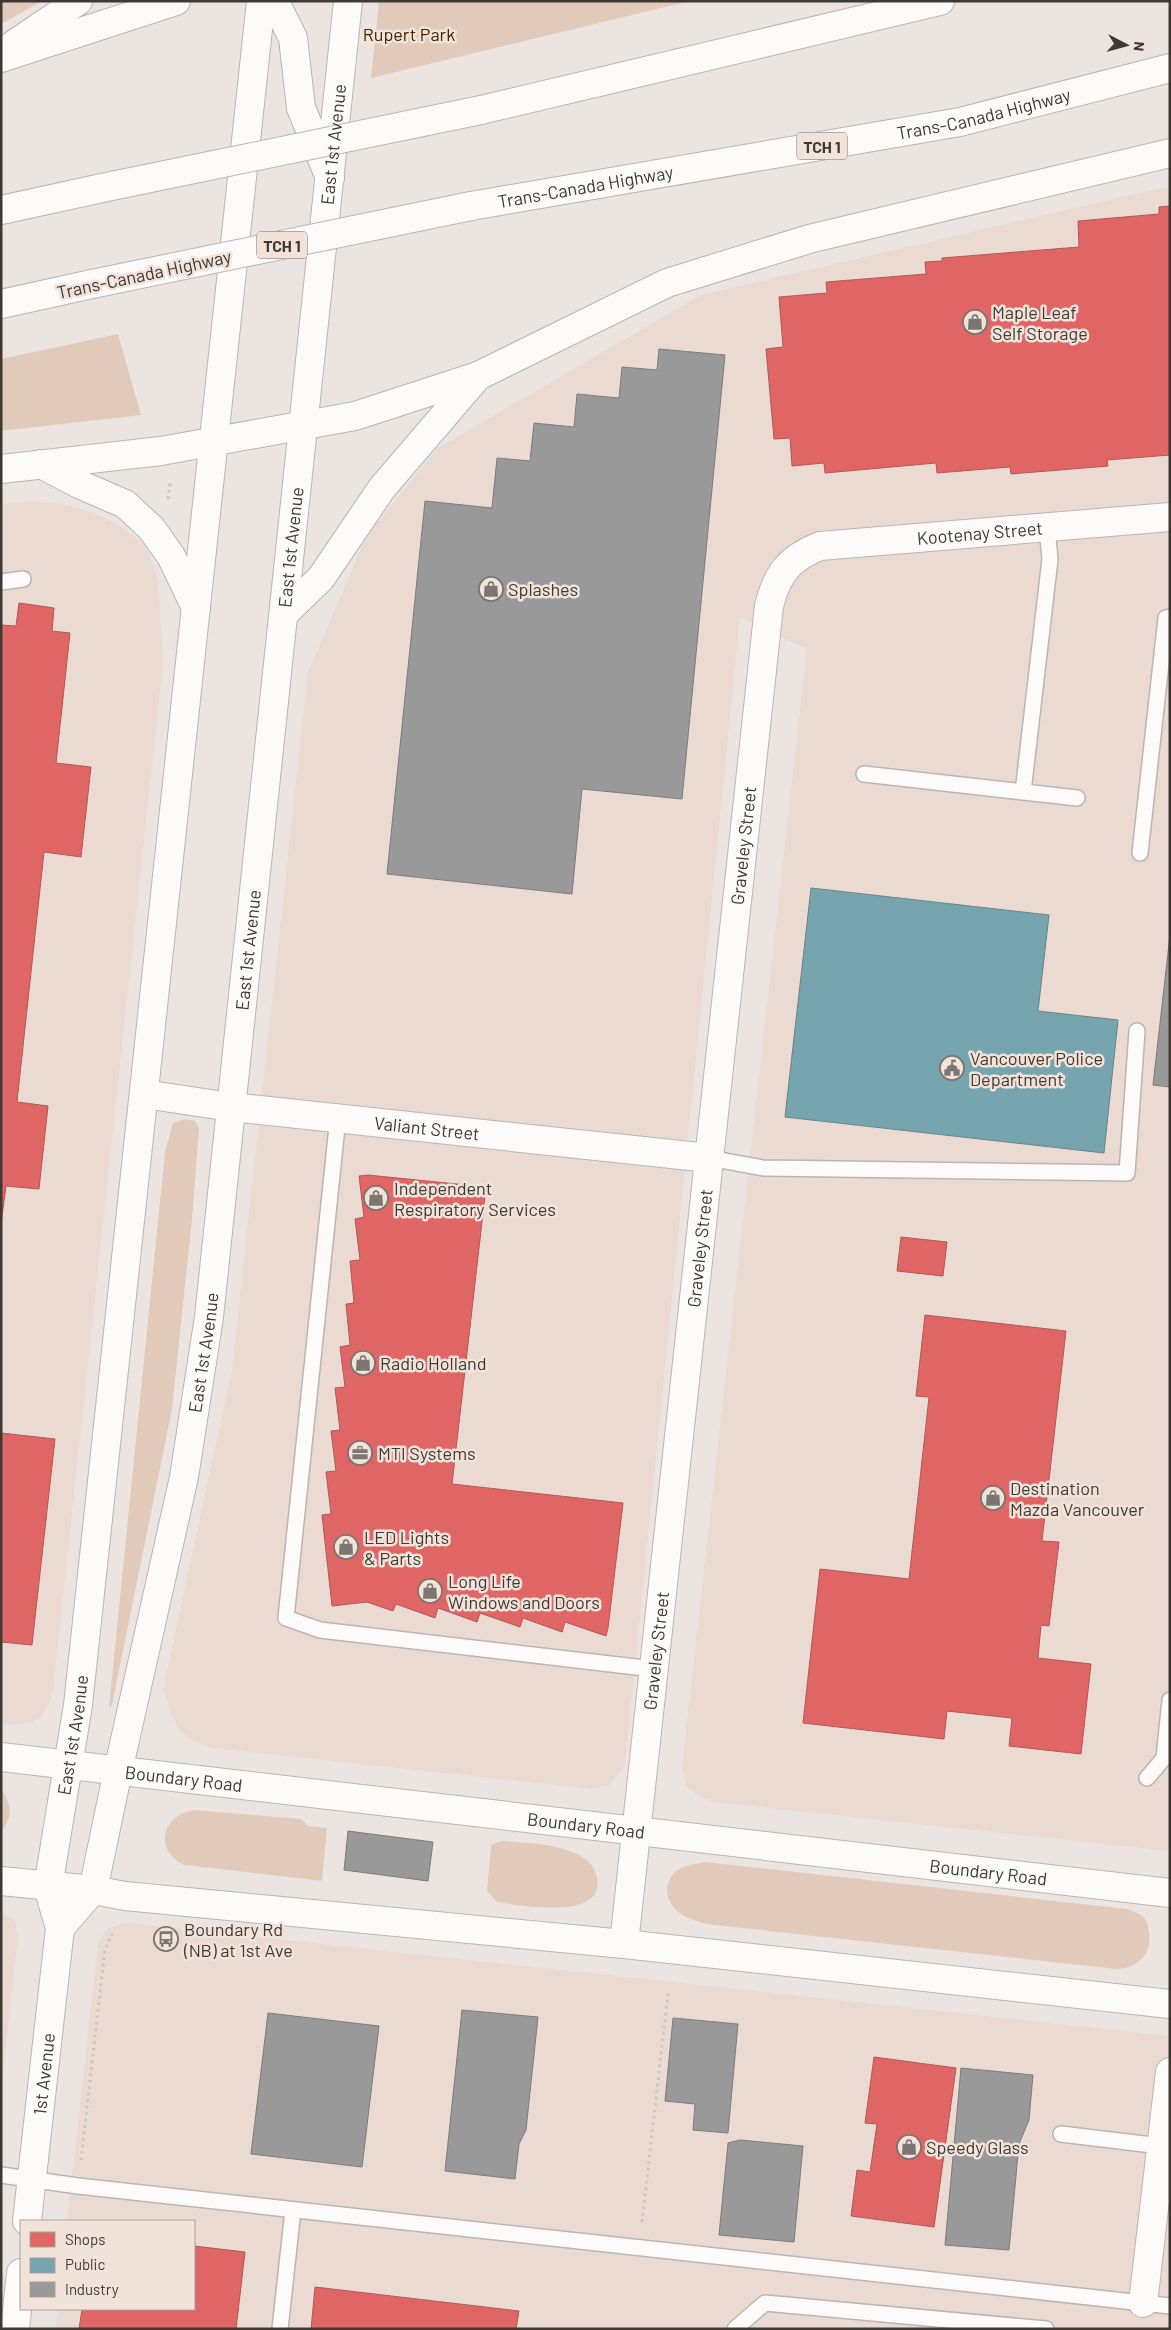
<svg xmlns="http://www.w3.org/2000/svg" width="1171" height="2330" viewBox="0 0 1171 2330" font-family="Barlow,sans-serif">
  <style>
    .built { fill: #eadad1 }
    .green { fill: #e2cabb }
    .shops { fill: #e06666; stroke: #b05857 }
    .public { fill: #76a5af; stroke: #66858a }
    .industry { fill: #999; stroke: #7e7c7b }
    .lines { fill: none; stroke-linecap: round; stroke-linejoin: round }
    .service-casing { stroke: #bab5b1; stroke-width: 18 }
    .minor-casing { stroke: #bab5b1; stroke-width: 30 }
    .tertiary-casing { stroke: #bab5b1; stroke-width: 30 }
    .secondary-casing { stroke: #bab5b1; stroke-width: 30 }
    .primary-casing { stroke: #bab5b1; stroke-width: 30 }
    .motorway-casing { stroke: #bab5b1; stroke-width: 30 }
    .path { stroke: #c7c5c4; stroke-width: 3; stroke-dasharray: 2.5 4; stroke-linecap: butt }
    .service { stroke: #fcfbfa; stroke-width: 15 }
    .minor { stroke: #fcfbfa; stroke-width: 28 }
    .tertiary { stroke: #fcfbfa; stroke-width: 28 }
    .secondary { stroke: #fcfbfa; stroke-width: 28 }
    .primary { stroke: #fcfbfa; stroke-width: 28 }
    .motorway { stroke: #fcfbfa; stroke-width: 28 }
    .motorway-bridge-casing { stroke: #bab5b1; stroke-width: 30; stroke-linecap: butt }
    .motorway-bridge { stroke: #fcfbfa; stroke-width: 28 }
    .labels { text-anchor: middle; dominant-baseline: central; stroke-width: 5; stroke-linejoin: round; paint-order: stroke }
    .shield { fill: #f2e3da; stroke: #756c66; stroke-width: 1 }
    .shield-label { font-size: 16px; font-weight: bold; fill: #3f3935 }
    .park-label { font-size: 18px; fill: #462001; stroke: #f2e3da }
    .street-label { font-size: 18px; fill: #3f3935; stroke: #f2e3da }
    .poi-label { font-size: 18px; fill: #3f3935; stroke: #f2e3da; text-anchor: start }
  </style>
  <rect width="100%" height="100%" fill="#ece4e0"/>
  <path class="built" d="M1170,186v1665l-456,-49 -14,-5 -14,-11 -4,-20 125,-1117 -67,-32 -115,1147 -4,7 -12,14 -16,4 -380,-41 -20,-7 -14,-11 -8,-16 -7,-23 1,-10 67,-311 76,-698 59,-137 71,-87 263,-153z
    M34,502l29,2 32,10 22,10 22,16 8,9 11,30 5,83 -110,1028 -3,12 -9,15 -8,5 -18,3 -14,-1v-1220z
    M1,1911l14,10 3,15 -17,154z
    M126,1923l1044,113v293h-1115l3,-20h136v-88h-127l31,-276 6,-13 5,-4z"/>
  <path class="green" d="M1,1h41l-41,23z
    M379,1h311l-319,77z
    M118,334l23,81 -140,16v-72z
    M185,1119l10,2 4,7 -7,91 -20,190 -60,296 -3,2 56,-555 8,-29z
    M1,1790c11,12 12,30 0,41z
    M194,1810l107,9 7,7 19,2 -5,53 -138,-16c-31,-15 -22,-50 10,-55z
    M501,1841c23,2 49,2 71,11 12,4 23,13 25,26 8,44 -78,27 -100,24l-10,-11 4,-46z
    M705,1862l422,47c5,2 13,4 17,9 4,4 4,10 5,15 3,22 -12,35 -32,36l-411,-45c-8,-3 -19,-5 -26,-11 -14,-10 -18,-28 -5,-41 8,-7 20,-8 30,-10z"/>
  <path class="shops" d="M1170,206v249l-63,5 1,6 -97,8 -1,-7 -73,6 -1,-10 -111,10 -1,-10 -32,3 -2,-28 -16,1 -8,-90 17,-2 -4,-50 48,-4 -1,-11 100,-8 -1,-12 17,-1v-3l137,-11 -1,-26 81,-7v-7z
    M19,603l35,5 -2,23 18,2 -14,130 35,4 -10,90 -37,-5 -27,250 31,4 -9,83 -33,-3 -5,38v-599l15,1z
    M368,1175l118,12 -34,297 171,19 -15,125 -2,8 -41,-14 -3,10 -39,-14 -3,9 -40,-14 -3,9 -39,-14 -3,10 -39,-14 -3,7 -26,-9 -35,4 -10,-91 9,-1 -5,-42 10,-1 -5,-40 9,-1 -5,-42 10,-1 -5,-40 10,-2 -4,-41 8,-1 -4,-42 10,-1 -5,-41 9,-2 -5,-41z
    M901,1237l46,5 -4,34 -46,-5z
    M925,1315l141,16 -24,210 17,1 -10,84 -8,-1 -3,33 53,6 -10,90 -72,-8 3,-28 -65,-7 -3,28 -141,-16 17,-154 89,10 20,-182 -13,-1z
    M1,1433l54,6 -23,206 -31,-3z
    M874,2057l82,11 -22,159 -83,-11 6,-46 13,2 7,-48 -12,-1z
    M194,2246l51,6 -9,77h-157l3,-20h112z
    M315,2287l204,24 -3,18h-205z"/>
  <path class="public" d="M811,888l238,27 -11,96 80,9 -14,133 -319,-36z"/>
  <path class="industry" d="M659,349l66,6 -43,444 -100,-10 -10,105 -185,-20 38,-373 67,7 5,-50 33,3 4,-38 40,4 3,-33 42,4 3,-31 35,3z
    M1170,935v152l-17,-2z
    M348,1831l85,11 -5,39 -84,-11z
    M462,2010l76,7 -12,113 -7,14 -4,35 -70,-8z
    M268,2013l111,13 -17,141 -111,-13z
    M673,2018l65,6 -10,109 -35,-3 2,-26 -30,-3z
    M961,2068l72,7 -4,45 -10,24 -10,106 -64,-5z
    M740,2140l63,6 -9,96 -75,-7 9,-92z"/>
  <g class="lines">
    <defs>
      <path id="service" d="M1,582l22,-3
        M864,774l213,24
        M1023,792l27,-233 -3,-31
        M1140,853l26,-235 4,-1
        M338,1117l-52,501 34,12 333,39
        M709,1158l54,10 364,5 10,-142
        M1147,1778l17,-20 6,-58
        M1061,2134l100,12
        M1,2175l77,11 1092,120
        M280,2329l13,-119
        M735,2329l30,-26 281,26"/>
      <g id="minor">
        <path id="s1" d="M144,1094l87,13 478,51"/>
        <path id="s2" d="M624,1944l145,-1338c8,-32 20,-48 51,-60l350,-29"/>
        <path d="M1143,2303l27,-231"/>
      </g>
      <g id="tertiary">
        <path d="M60,1928l33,-38"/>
        <path id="s3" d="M27,2221l33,-293 -12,-41"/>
        <path d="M15,2329l6,-56"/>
      </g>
      <g id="secondary">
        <path id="s4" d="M48,1887l30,-182 183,-1704"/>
        <path id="s5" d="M93,1890l25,-119 66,-294 25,-160 139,-1316"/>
      </g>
      <g id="primary">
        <path id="s6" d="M1,1757l1169,136"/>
        <path d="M1,1881l92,9 32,6 499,48 546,60"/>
      </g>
      <g id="motorway">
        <path d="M271,1l7,7 15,30 8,70 29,70"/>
        <path d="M13,45l65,-44"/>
        <path d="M1,58l175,-57"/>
        <path d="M481,110l459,-109"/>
        <path id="s7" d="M471,206l489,-84 210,-54"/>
        <path d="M1,210l101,-22"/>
        <path d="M1,304l91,-20"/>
        <path d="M41,464l40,21 44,19 26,24 20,28 25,52"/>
        <path d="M1,469l160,-18 194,-35 123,-40 189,-93 142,-44 361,-86"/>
        <path d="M284,614l37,-36 61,-90 96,-112"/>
      </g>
    </defs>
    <use href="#service" class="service-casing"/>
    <use href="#minor" class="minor-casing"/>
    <use href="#tertiary" class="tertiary-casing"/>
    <use href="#secondary" class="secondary-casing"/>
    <use href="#primary" class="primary-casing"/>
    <use href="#motorway" class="motorway-casing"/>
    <path class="path" d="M168,499l2,-16
      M81,2160l24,-211 7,-15
      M642,2222l26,-229"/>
    <use href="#service" class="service"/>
    <use href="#minor" class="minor"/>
    <use href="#tertiary" class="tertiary"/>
    <use href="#secondary" class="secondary"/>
    <use href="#primary" class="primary"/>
    <use href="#motorway" class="motorway"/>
    <defs>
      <path id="motorway-bridge" d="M102,188l379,-78
        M92,284l379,-78"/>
    </defs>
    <use href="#motorway-bridge" class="motorway-bridge-casing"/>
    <use href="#motorway-bridge" class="motorway-bridge"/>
  </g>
  <defs>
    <symbol id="shop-ring" viewBox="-11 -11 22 22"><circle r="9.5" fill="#f2e3da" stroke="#7c7571" stroke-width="1.5"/><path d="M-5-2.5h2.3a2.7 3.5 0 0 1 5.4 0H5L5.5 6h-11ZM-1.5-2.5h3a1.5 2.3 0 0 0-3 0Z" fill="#7c7571"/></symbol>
    <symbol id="civic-ring" viewBox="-11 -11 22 22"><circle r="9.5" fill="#f2e3da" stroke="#7c7571" stroke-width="1.5"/><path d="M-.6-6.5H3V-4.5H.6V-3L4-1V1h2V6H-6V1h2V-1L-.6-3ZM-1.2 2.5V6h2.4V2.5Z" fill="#7c7571"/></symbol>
    <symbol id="office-ring" viewBox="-11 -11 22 22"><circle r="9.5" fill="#f2e3da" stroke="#7c7571" stroke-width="1.5"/><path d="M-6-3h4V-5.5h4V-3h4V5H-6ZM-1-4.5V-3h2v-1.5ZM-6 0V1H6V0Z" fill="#7c7571"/></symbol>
    <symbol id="bus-ring" viewBox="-11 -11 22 22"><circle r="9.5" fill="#f2e3da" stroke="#7c7571" stroke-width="1.5"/><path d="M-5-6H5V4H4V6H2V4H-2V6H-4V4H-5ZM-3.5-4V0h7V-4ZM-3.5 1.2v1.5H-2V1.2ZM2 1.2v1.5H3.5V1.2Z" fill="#7c7571"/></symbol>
  </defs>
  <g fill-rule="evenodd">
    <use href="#shop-ring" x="961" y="308" width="28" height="28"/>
    <use href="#shop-ring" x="477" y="575" width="28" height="28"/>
    <use href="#civic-ring" x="938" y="1054" width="28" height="28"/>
    <use href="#shop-ring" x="362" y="1184" width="28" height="28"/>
    <use href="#shop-ring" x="349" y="1349" width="28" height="28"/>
    <use href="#office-ring" x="346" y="1439" width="28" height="28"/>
    <use href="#shop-ring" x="979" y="1484" width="28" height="28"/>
    <use href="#shop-ring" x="332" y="1533" width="28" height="28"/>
    <use href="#shop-ring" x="416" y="1577" width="28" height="28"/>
    <use href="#bus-ring" x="152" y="1925" width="28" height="28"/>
    <use href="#shop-ring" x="895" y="2133" width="28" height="28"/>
  </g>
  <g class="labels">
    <g class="shield">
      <rect x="797" y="132.5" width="50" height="27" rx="4"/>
      <rect x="257" y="231.5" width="50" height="27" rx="4"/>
    </g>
    <g class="shield-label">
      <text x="822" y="146">TCH 1</text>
      <text x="282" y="245">TCH 1</text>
    </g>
    <g class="park-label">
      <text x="409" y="34">Rupert Park</text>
    </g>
    <g class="street-label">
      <text stroke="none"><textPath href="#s7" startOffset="521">Trans-Canada Highway</textPath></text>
      <text stroke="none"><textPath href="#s5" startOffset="1764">East 1st Avenue</textPath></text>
      <text stroke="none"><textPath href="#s7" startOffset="116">Trans-Canada Highway</textPath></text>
      <text transform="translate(144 274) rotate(-12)">Trans-Canada Highway</text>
      <text stroke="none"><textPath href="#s2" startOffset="1589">Kootenay Street</textPath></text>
      <text stroke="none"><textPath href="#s5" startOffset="1359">East 1st Avenue</textPath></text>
      <text stroke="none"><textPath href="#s2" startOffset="1105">Graveley Street</textPath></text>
      <text stroke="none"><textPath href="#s5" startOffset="954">East 1st Avenue</textPath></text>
      <text stroke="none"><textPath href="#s1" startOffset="285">Valiant Street</textPath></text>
      <text stroke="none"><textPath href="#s2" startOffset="700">Graveley Street</textPath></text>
      <text stroke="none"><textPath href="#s5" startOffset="549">East 1st Avenue</textPath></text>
      <text stroke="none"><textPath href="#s2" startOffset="295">Graveley Street</textPath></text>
      <text stroke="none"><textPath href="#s4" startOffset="154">East 1st Avenue</textPath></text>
      <text stroke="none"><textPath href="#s6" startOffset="184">Boundary Road</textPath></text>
      <text stroke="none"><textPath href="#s6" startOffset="589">Boundary Road</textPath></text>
      <text stroke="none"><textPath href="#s6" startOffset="994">Boundary Road</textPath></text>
      <text stroke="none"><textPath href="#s3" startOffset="148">1st Avenue</textPath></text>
    </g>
    <g class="poi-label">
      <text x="992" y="312">Maple Leaf<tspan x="992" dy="21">Self Storage</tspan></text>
      <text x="508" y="589">Splashes</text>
      <text x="970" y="1058">Vancouver Police<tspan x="970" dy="21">Department</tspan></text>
      <text x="394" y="1188">Independent<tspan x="394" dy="21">Respiratory Services</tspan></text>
      <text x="380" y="1363">Radio Holland</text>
      <text x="378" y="1453">MTI Systems</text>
      <text x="1010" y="1488">Destination<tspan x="1010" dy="21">Mazda Vancouver</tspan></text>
      <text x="364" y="1537">LED Lights<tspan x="364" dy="21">&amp; Parts</tspan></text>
      <text x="448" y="1581">Long Life<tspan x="448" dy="21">Windows and Doors</tspan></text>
      <text x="184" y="1929">Boundary Rd<tspan x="184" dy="21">(NB) at 1st Ave</tspan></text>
      <text x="926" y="2147">Speedy Glass</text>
    </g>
  </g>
  <rect width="1171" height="2330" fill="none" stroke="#3f3935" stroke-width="5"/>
  <rect x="20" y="2220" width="175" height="90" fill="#f2e3da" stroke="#aa9f98"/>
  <rect x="30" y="2232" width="25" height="15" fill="#e06666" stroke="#aa9f98"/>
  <text x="65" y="2245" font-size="15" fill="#3f3935">Shops</text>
  <rect x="30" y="2258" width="25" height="15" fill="#76a5af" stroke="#aa9f98"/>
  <text x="65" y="2270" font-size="15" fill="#3f3935">Public</text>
  <rect x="30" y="2282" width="25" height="15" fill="#999999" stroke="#aa9f98"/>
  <text x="65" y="2295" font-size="15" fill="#3f3935">Industry</text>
  <g transform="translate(1126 45) rotate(96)" stroke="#f2e3da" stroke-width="4" paint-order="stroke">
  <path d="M0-4L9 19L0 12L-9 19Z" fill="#3f3935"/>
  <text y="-8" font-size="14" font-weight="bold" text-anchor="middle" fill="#3f3935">N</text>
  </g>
</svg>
